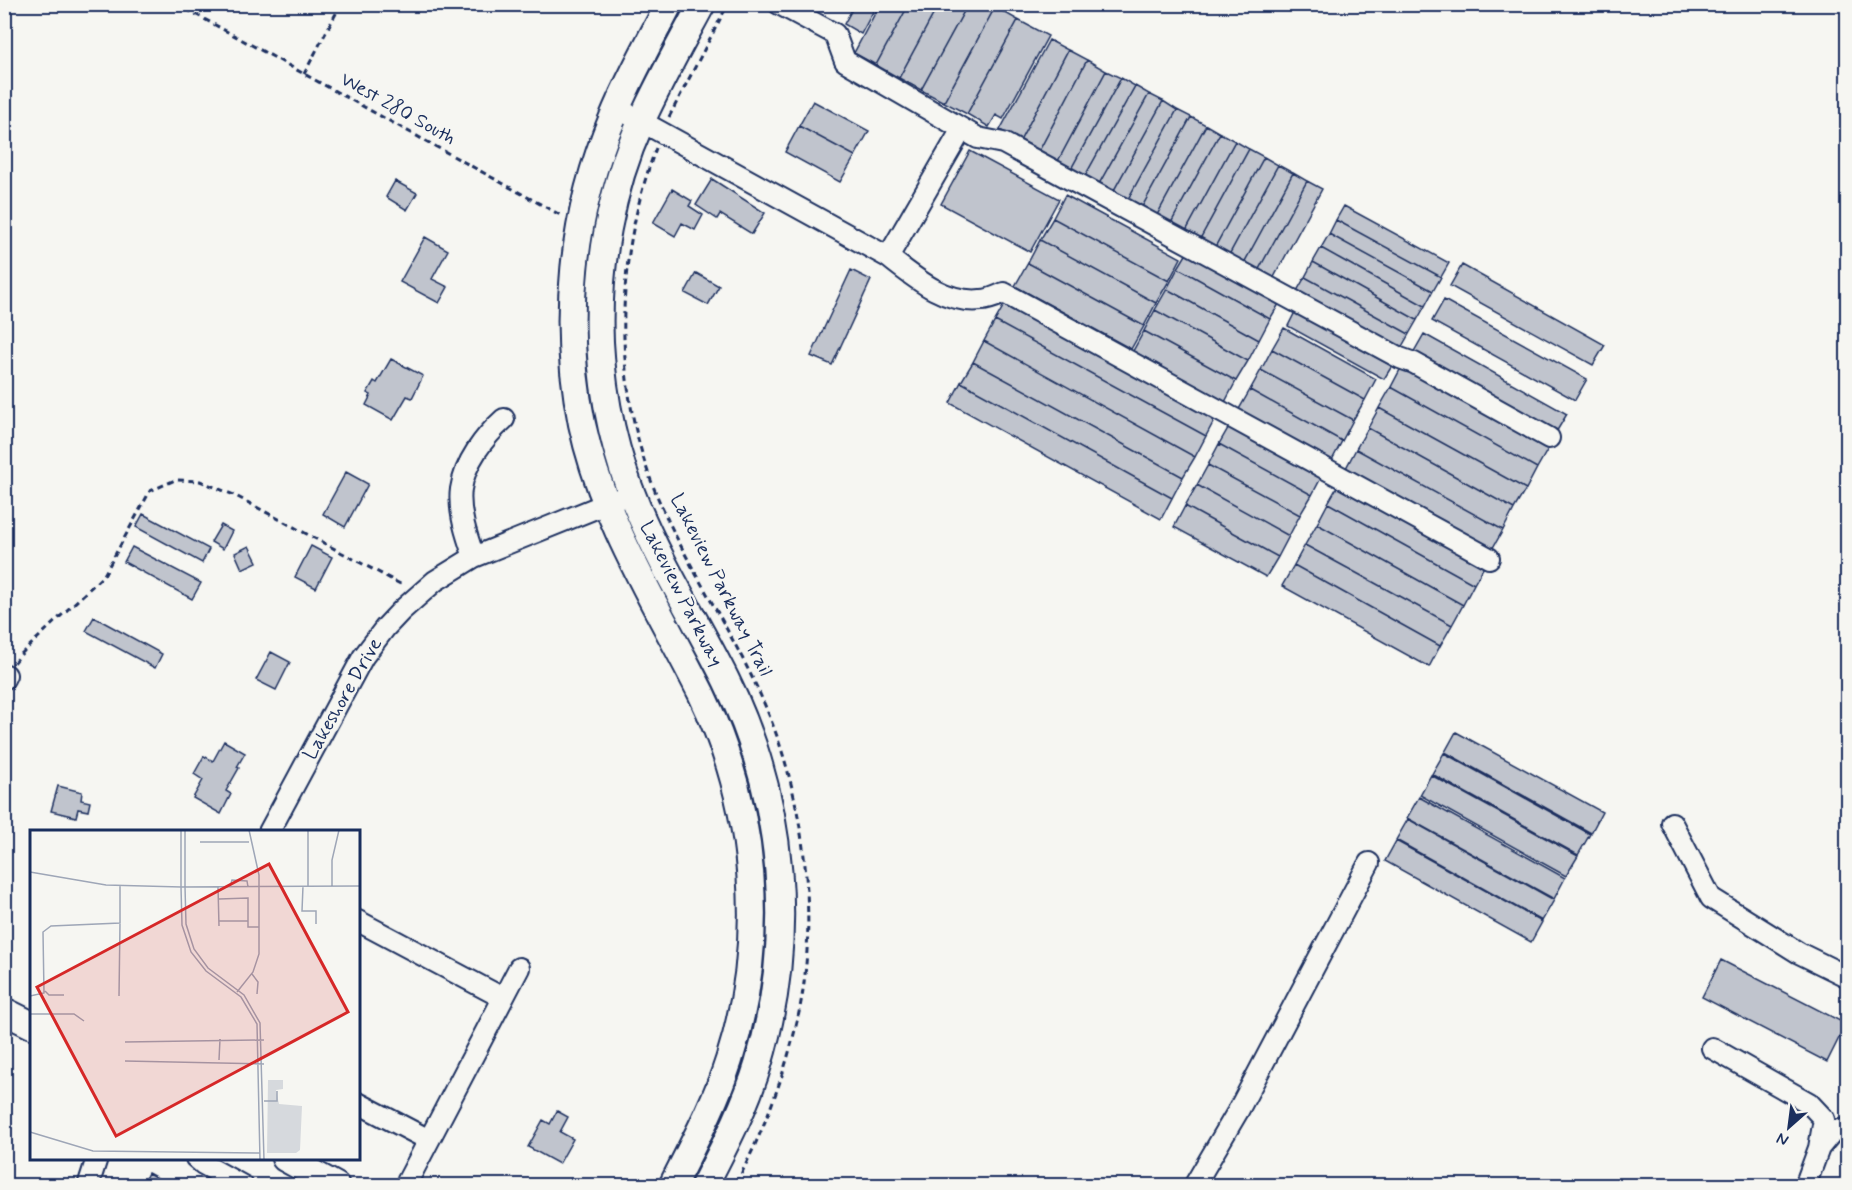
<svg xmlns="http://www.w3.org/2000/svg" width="1852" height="1190" viewBox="0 0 1852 1190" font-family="Mynerve,sans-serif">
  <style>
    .building { fill: #c0c4cd; stroke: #1b2f5e; stroke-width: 1.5 }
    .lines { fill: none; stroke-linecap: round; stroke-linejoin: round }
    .minor-casing { stroke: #1b2f5e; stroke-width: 24 }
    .major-casing { stroke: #1b2f5e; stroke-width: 30 }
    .path { stroke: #1b2f5e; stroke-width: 3; stroke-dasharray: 6 4.5; stroke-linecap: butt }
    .minor { stroke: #f6f6f2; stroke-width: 20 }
    .major { stroke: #f6f6f2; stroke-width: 26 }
    .labels { text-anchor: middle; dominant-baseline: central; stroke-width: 4.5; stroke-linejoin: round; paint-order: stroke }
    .street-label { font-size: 20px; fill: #1b2f5e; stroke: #f6f6f2 }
    .inset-road { fill: none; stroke: #9ea6b7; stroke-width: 1.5 }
    .view { fill: #d62828; fill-opacity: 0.15; stroke: #d62828; stroke-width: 3 }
    .inset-edge { fill: none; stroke: #1b2f5e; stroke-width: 3 }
  </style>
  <rect width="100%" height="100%" fill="#f6f6f2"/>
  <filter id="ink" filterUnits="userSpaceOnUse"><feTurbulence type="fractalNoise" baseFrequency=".0167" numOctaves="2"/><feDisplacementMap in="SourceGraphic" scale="12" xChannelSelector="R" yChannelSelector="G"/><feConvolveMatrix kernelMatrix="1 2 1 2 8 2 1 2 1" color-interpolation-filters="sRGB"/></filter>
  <g filter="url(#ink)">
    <path class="building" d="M855,4h22l-16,30 -17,-10z
      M880,4h29l-33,61 -22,-12z
      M909,4h30l-40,74 -23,-13z
      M939,4h29l-47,86 -22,-12z
      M968,4h22l5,3 -51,95 -23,-12z
      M995,7l23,13 -51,94 -23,-12z
      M1018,20l30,16 -45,83 -7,-4 -7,12 -22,-13z
      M1049,40l19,10 -48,91 -20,-11z
      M1068,50l19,10 -48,91 -19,-10z
      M1087,60l19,11 -48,90 -19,-10z
      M1106,71l15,7 -50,91 -13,-8z
      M1121,78l14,8 -50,90 -14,-7z
      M1135,86l14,8 -50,90 -14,-8z
      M1149,94l14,7 -50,91 -14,-8z
      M813,101l56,30 -14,25 -56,-30z
      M1163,101l14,9 -49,89 -15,-7z
      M1177,110l14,7 -49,90 -14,-8z
      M1191,117l15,8 -49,90 -15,-8z
      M1206,125l14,8 -49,90 -14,-8z
      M799,126l56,30 -15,26 -55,-30z
      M1220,133l15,8 -49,90 -15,-8z
      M1235,141l14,8 -49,90 -14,-8z
      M1249,149l15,8 -49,90 -15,-8z
      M970,151l89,48 -29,53 -89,-48z
      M1264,157l14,8 -49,90 -14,-8z
      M1278,165l15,8 -49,90 -15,-8z
      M1293,173l14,8 -49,90 -14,-8z
      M712,179l53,34 -13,21 -32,-20 -3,5 -21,-14z
      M395,181l22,12 -10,17 -21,-13z
      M1307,181l15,8 -49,90 -15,-8z
      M672,189l20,12 -3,5 14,9 -8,15 -13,-7 -7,13 -22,-13z
      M1065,195l116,63 -12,23 -116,-63z
      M1344,206l105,57 -8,14 -105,-57z
      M1053,218l116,63 -13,22 -116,-63z
      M1336,220l105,57 -8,14 -104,-57z
      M1329,234l104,57 -8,15 -104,-58z
      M425,237l23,13 -16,29 16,8 -9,16 -39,-21z
      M1040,240l116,63 -12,23 -116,-63z
      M1190,248l92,51 -12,20 -92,-51z
      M1321,248l104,58 -8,14 -104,-58z
      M1313,262l104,58 -8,14 -104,-57z
      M1028,263l116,63 -13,23 -116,-63z
      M1462,265l143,80 -12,20 -143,-79z
      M1178,268l92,51 -11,21 -92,-51z
      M851,270l20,10 -39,85 -21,-9z
      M696,273l23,13 -11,19 -23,-12z
      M1305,277l104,57 -8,14 -104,-57z
      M1167,289l92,51 -11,21 -93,-51z
      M1007,300l210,115 -11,21 -211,-115z
      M1444,300l143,79 -12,21 -143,-79z
      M1155,310l93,51 -12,20 -92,-50z
      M1295,312l97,54 -8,13 -96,-53z
      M995,321l211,115 -11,21 -211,-116z
      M1284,328l92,51 -11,21 -93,-51z
      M1144,331l92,50 -11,21 -92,-51z
      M1424,334l143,80 -12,20 -143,-79z
      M984,341l211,116 -12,20 -210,-115z
      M1272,349l93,51 -12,20 -92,-50z
      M391,359l32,17 -11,22 -5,-2 -14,24 -27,-15 5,-10 -4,-2 7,-12 3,2z
      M973,362l210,115 -11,21 -211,-116z
      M1402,366l147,81 -12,21 -146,-81z
      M1261,370l92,50 -11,21 -92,-51z
      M961,382l211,116 -11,21 -211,-116z
      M1391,387l146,81 -11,21 -147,-81z
      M1250,390l92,51 -11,21 -93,-51z
      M1379,408l147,81 -12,20 -146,-81z
      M1231,423l92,51 -11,21 -93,-51z
      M1368,428l146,81 -11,21 -147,-81z
      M1219,444l93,51 -12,20 -92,-50z
      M1356,449l147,81 -12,21 -146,-81z
      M1208,465l92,50 -11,21 -92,-51z
      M346,472l22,12 -23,43 -22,-13z
      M1340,482l146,81 -12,21 -146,-81z
      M1197,485l92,51 -11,21 -93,-51z
      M1328,503l146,81 -11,21 -146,-81z
      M1185,506l93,51 -12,20 -92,-50z
      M143,514l66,35 -7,14 -66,-36z
      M1317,524l146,81 -11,20 -147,-80z
      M221,525l11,6 -9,18 -12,-7z
      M1305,545l147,80 -12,21 -146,-81z
      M249,546l8,16 -15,7 -7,-16z
      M311,546l21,11 -16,31 -21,-11z
      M132,547l69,36 -9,16 -68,-37z
      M1294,565l146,81 -11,21 -147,-81z
      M94,617l68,37 -7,14 -69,-37z
      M271,652l19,10 -14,28 -20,-10z
      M1456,732l146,80 -11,21 -146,-81z
      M224,741l21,12 -8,14 2,1 -13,23 5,3 -10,20 -28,-16 10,-18 -9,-6 10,-18 9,5z
      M1444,753l146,81 -12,21 -146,-81z
      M4,760l7,4 -7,13z
      M1431,775l147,81 -12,20 -146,-81z
      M58,786l24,6 -1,8 9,2 -2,9 -10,-2 -2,8 -25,-6z
      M1419,797l146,81 -11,21 -147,-81z
      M1408,819l146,81 -12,21 -146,-81z
      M1396,841l146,81 -11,20 -146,-81z
      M1721,960l125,64 -19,38 -125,-65z
      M557,1111l11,6 -8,15 13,7 -14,25 -31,-17 15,-27 7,4z
      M148,1173l24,13h-31z"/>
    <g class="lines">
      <defs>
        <path id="minor" d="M779,4l56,30 10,27 133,77 25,5 397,215 14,5 135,75
          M617,108l271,149c27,21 57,47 93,43 8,0 16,-4 23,-7l485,265
          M888,257l74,-128
          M474,557c-7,-20 -16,-46 -13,-68 4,-27 23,-52 43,-70
          M4,679l2,-4
          M1672,823l39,75 88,55 49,24
          M269,832l94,-175 22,-29 16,-17 34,-30 39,-24 144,-58
          M358,921l145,77
          M1712,1048l97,55 15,16 -5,29
          M358,1103l71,37
          M196,1158l7,6 40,22
          M88,1186l9,-28
          M405,1186l114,-218
          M1194,1186l44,-75 131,-248
          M1805,1186l14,-38 14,-17 15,-2"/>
        <path id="major" d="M669,4c-19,37 -40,74 -56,113 -41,96 -52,205 -31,307 21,98 75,181 119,269 55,114 67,246 28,367 -14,44 -36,84 -57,126
          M702,4c-21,39 -43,78 -61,118 -31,68 -44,145 -41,220 3,56 15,113 37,165 25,60 60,115 89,173 59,119 70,259 32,385 -13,43 -34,82 -54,121
          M4,1011l28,14
          M285,1158l51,28"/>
      </defs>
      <use href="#minor" class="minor-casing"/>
      <use href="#major" class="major-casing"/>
      <path class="path" d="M177,4l385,212
        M304,74l37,-70
        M669,117l59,-113
        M656,148c-44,118 -45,253 10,368 32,68 75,130 103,199 36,89 50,208 29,302 -13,59 -35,115 -63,169
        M14,663l8,-10 82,-78 46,-84 25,-11 25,1 34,14 170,91"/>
      <use href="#minor" class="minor"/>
      <use href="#major" class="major"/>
    </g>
  </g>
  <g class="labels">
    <g class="street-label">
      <text transform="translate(398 109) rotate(29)">West 280 South</text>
      <text transform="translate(721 585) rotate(63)">Lakeview Parkway Trail</text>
      <text transform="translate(681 594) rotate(63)">Lakeview Parkway</text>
      <text transform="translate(343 699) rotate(-60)">Lakeshore Drive</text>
    </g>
  </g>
  <g transform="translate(30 830)">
    <rect width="330" height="330" fill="#f6f6f2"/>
    <path d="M238,250h15v9l-7,1 3,14 23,2 -2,44 -4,3h-29z" fill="#d6d9dd"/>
    <path class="inset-road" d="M170,12h49M0,42l76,13 75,2v-57M273,56l-1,25h14v13M278,56v-56M302,56v-26l7,-30M155,57v-57M155,57l1,37 8,25 14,19 36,27 16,28 4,137M188,57l1,39M200,57l2,-7 15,1 1,6M189,69l29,-1v29h11M189,91h29M222,144l6,8 -1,12M15,161l4,4h15M207,162l16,-20 6,-18v-79l-10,-45M0,166l14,-3 -1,-61 8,-6 69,-3v-37M89,166l1,-73M0,184h44l10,7M95,212l139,-2M189,230l1,-21M95,231l139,3M234,271h13v-10M0,302l63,19 167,2M230,330l-3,-136 -16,-27 -35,-26 -15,-19 -9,-27 -1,-38 179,-1"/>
    <path class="view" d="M239,34l79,148 -232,124 -79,-149z"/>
    <rect width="330" height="330" class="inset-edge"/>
  </g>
  <rect width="1852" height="1190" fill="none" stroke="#f6f6f2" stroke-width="24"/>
  <rect x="12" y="12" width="1828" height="1166" fill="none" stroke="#1b2f5e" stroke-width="2" filter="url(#ink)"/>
  <g transform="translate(1789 1127) rotate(208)" stroke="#f6f6f2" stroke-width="4.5" paint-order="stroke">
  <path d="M0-4.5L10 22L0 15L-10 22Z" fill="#1b2f5e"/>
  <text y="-9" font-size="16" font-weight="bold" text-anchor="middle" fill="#1b2f5e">N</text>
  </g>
</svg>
